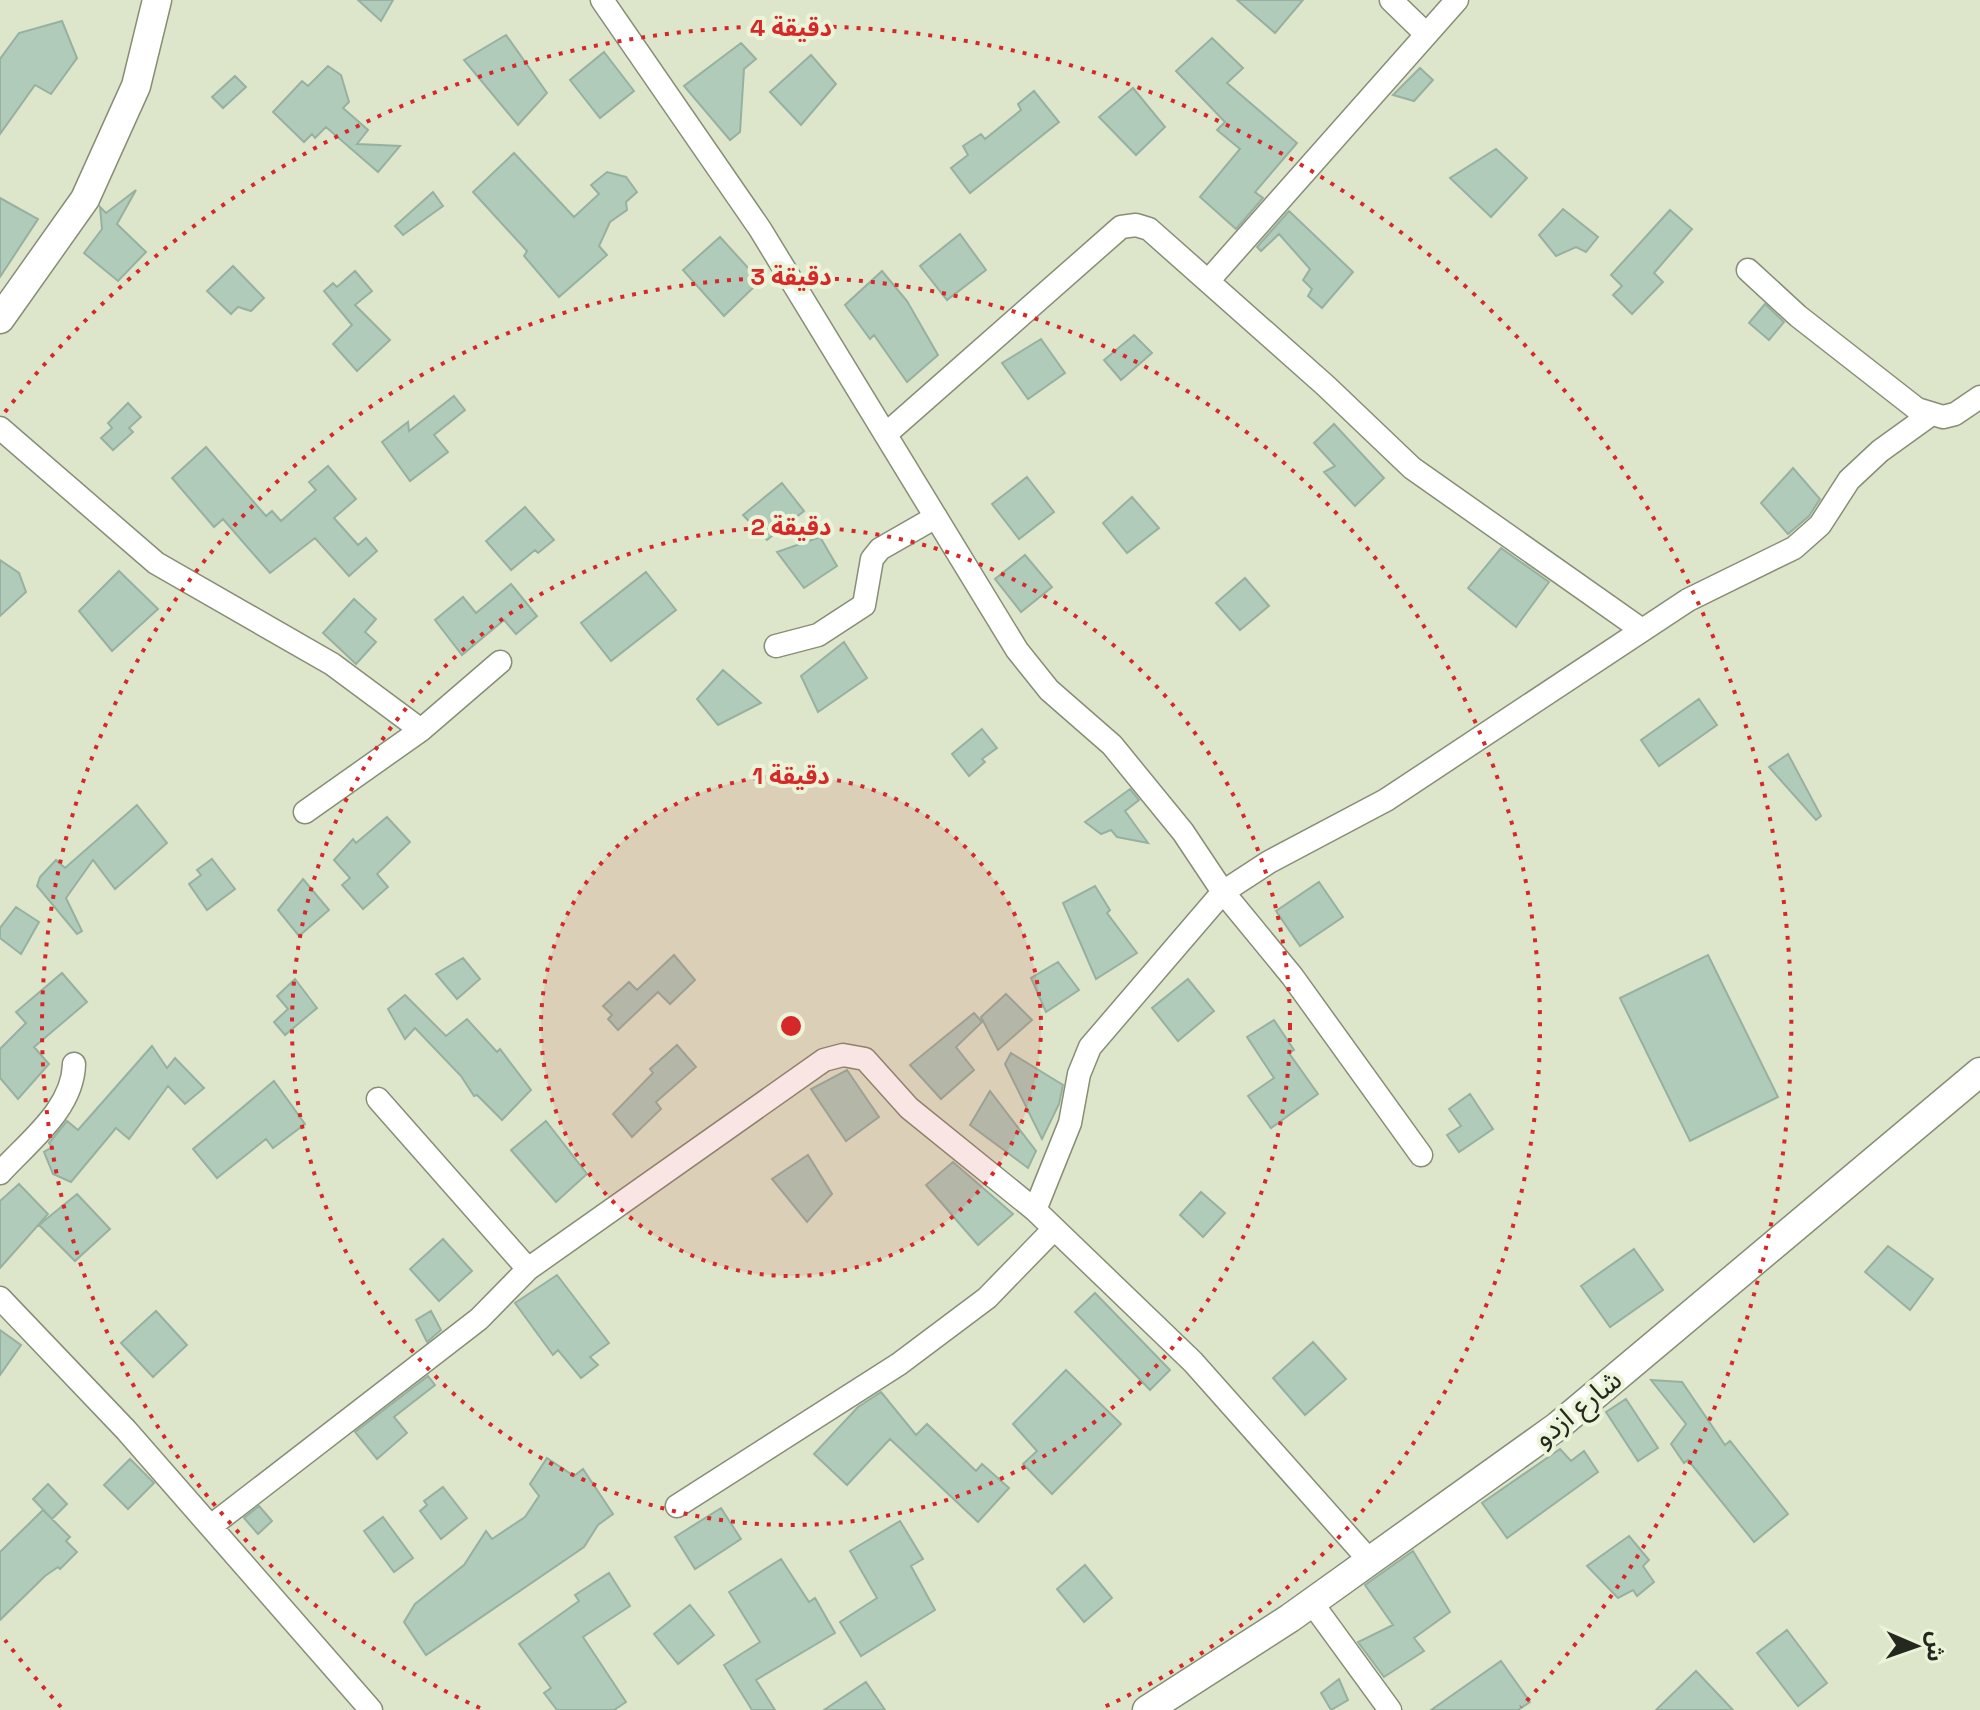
<svg xmlns="http://www.w3.org/2000/svg" width="1980" height="1710" viewBox="0 0 1980 1710" font-family="'Space Grotesk','Noto Sans Arabic',sans-serif">
  <style>
    .building { fill: #b0cbb9; stroke: #97b1a0; stroke-width: 2 }
    .lines { fill: none; stroke-linecap: round; stroke-linejoin: round }
    .minor-casing { stroke: #868e75; stroke-width: 25 }
    .tertiary-casing { stroke: #868e75; stroke-width: 31 }
    .minor { stroke: #fff; stroke-width: 22 }
    .tertiary { stroke: #fff; stroke-width: 28 }
    .ring { fill: none; stroke: #d62828; stroke-width: 4; stroke-dasharray: 4 8 }
    .labels { text-anchor: middle; dominant-baseline: central; stroke-width: 8; stroke-linejoin: round; paint-order: stroke }
    .street-label { font-size: 28px; fill: #25281e; stroke: #ebf4d8 }
    .centre { fill: #d62828; stroke: #ebf4d8; stroke-width: 4 }
    .ring-label { font-size: 24px; text-anchor: middle; font-weight: bold; fill: #d62828; stroke: #ebf4d8; stroke-width: 8; stroke-linejoin: round; paint-order: stroke }
  </style>
  <rect width="100%" height="100%" fill="#dde6cb"/>
  <path class="building" d="M358,0h35l-12,21z
    M1237,0h66l-28,33z
    M62,21l15,37 -26,36 -16,-9 -35,49v-75l19,-26z
    M506,35l41,58 -29,32 -54,-65z
    M1212,38l31,30 -16,15 70,60 -42,49 8,6 -27,31 -36,-32 40,-48 -23,-19 8,-8 -49,-51z
    M741,43l15,16 -12,10 -4,63 -10,8 -46,-54z
    M604,52l30,39 -34,27 -30,-38z
    M811,55l25,29 -35,41 -31,-33z
    M328,66l13,9 8,27 -6,6 25,22 -11,14 43,2 -22,26 -52,-45 -11,11 -3,-4 -8,8 -31,-30 29,-31 6,5z
    M1420,68l13,12 -19,21 -21,-6z
    M235,76l11,11 -23,21 -11,-11z
    M1133,88l32,39 -29,28 -37,-38z
    M1034,91l25,31 -89,71 -19,-25 17,-13 -5,-9 18,-12 4,5 36,-29 -3,-6z
    M1496,149l31,29 -36,39 -41,-39z
    M514,153l60,64 25,-23 -8,-9 16,-13 19,5 11,15 -11,10 1,8 -17,12 -11,24 8,9 -48,42 -35,-41 3,-5 -54,-59z
    M136,190l-19,34 29,28 -28,29 -34,-28 18,-24 -2,-22 6,6z
    M433,192l10,14 -40,29 -8,-9z
    M0,198l38,21 -38,58z
    M1563,209l35,28 -12,15 -10,-5 -20,9 -17,-21z
    M1670,210l22,19 -38,44 9,9 -31,32 -19,-19 9,-9 -11,-11z
    M1289,211l64,61 -31,36 -14,-12 4,-7 -9,-9 7,-11 -31,-35 -18,17 -4,-4z
    M960,234l26,36 -39,30 -27,-34z
    M720,237l40,44 -36,35 -41,-46z
    M233,266l31,32 -13,13 -13,-4 -7,7 -24,-23z
    M355,271l17,20 -17,14 35,35 -33,31 -24,-27 19,-19 -28,-34 9,-8 4,4z
    M882,271l25,30 31,54 -31,27 -33,-47 -4,4 -25,-34z
    M1765,304l19,18 -15,18 -20,-17z
    M1134,335l18,18 -31,27 -17,-20z
    M1041,339l24,34 -37,26 -26,-36z
    M454,396l11,14 -31,25 14,17 -38,29 -28,-39 26,-20 1,9z
    M128,403l13,14 -12,11 4,4 -20,18 -12,-12 11,-10 -4,-5z
    M1334,424l50,54 -29,28 -31,-34 11,-6 -21,-23z
    M206,447l60,69 6,-5 9,10 35,-31 -7,-8 19,-16 28,33 -22,19 24,27 8,-7 11,13 -28,25 -34,-38 -45,35 -47,-54 -9,8 -42,-49z
    M1793,468l27,31 -11,17 -21,18 -27,-31z
    M1027,477l27,35 -35,27 -27,-35z
    M782,483l22,28 -37,29 -24,-25z
    M1132,497l27,31 -32,25 -24,-30z
    M525,507l29,33 -16,13 -3,-3 -24,20 -25,-29z
    M820,537l17,29 -33,22 -27,-36z
    M1501,548l48,34 -33,45 -48,-39z
    M1025,555l27,32 -31,25 -26,-33z
    M0,560l19,13 7,19 -26,24z
    M119,571l39,38 -46,42 -33,-40z
    M646,572l30,38 -65,51 -30,-38z
    M1245,578l24,28 -29,24 -24,-27z
    M511,584l26,32 -21,18 -12,-14 -42,35 -27,-35 28,-23 13,16z
    M354,599l22,20 -11,13 11,10 -20,22 -33,-31z
    M844,642l23,36 -49,34 -17,-36z
    M723,670l38,33 -43,22 -21,-26z
    M1699,699l18,26 -58,41 -18,-26z
    M982,729l15,19 -15,11 3,3 -16,14 -17,-22z
    M1788,754l33,62 -5,4 -47,-53z
    M1130,789l9,11 -14,11 23,32 -31,-6 -6,-7 -10,4 -16,-12z
    M137,805l30,38 -52,46 -22,-29 -27,38 16,33 -5,3 -40,-48 3,-9 16,-17 9,8z
    M387,817l23,25 -33,32 11,13 -25,22 -21,-24 8,-7 -16,-18 19,-21 3,4z
    M212,859l23,30 -28,21 -18,-26 12,-9 -4,-5z
    M303,879l26,31 -30,26 -21,-26z
    M1319,882l24,35 -43,29 -24,-35z
    M1095,886l15,24 -3,3 30,40 -41,26 -33,-76z
    M16,907l23,15 -18,32 -21,-16v-10z
    M674,955l21,25 -25,24 -12,-12 -40,38 -10,-11 4,-4 -9,-9 26,-24 8,8z
    M1708,955l70,142 -88,44 -70,-143z
    M463,958l17,21 -23,20 -21,-25z
    M1058,962l21,28 -33,22 -15,-34z
    M62,973l25,29 -53,45 15,17 -31,35 -18,-21v-29l26,-26 -10,-11z
    M295,979l22,29 -32,27 -11,-13 14,-13 -11,-13z
    M1188,979l26,32 -36,30 -26,-33z
    M1006,994l26,26 -34,30 -17,-33z
    M405,995l41,41 21,-17 30,33 3,-3 31,41 -29,30 -25,-25 -3,1 -13,-20 -46,-48 -10,11 -17,-30z
    M974,1013l8,9 -26,25 18,23 -33,29 -31,-34z
    M1274,1020l20,30 -5,3 29,41 -47,34 -23,-32 26,-18 -27,-41z
    M677,1045l19,22 -40,35 5,7 -29,28 -19,-23 40,-41 -3,-4z
    M152,1046l15,22 8,-10 29,30 -19,16 -17,-18 -39,53 -13,-11 -45,54 -18,-8 -9,-22 8,-5 -3,-4 18,-22 11,9z
    M1011,1053l52,32 -4,19 -17,35 -37,-75z
    M847,1070l32,47 -33,24 -35,-52z
    M274,1081l31,43 -32,24 -7,-9 -49,39 -24,-29z
    M990,1091l46,60 -8,17 -58,-43z
    M1470,1094l23,35 -34,23 -12,-17 14,-9 -12,-17z
    M546,1121l41,53 -31,28 -45,-52z
    M808,1155l24,39 -25,28 -35,-43z
    M953,1162l60,52 -35,31 -52,-60z
    M19,1184l29,30 -48,54v-67z
    M1201,1192l24,21 -22,24 -23,-22z
    M77,1194l33,35 -35,32 -36,-36z
    M443,1239l29,32 -33,30 -29,-32z
    M1888,1246l45,33 -23,31 -45,-38z
    M1634,1249l29,41 -53,37 -29,-41z
    M557,1275l52,68 -19,14 8,8 -17,13 -23,-28 -5,5 -38,-52z
    M1095,1293l75,77 -20,20 -75,-78z
    M156,1311l31,34 -34,32 -32,-34z
    M431,1311l10,19 -14,12 -11,-22z
    M0,1330l21,15 -21,30z
    M1313,1342l33,37 -41,36 -32,-37z
    M1066,1370l55,54 -69,70 -29,-30 14,-13 -24,-27z
    M428,1376l7,9 -41,32 13,16 -30,26 -22,-27z
    M1651,1380l31,2 43,63 5,-4 58,73 -34,28 -66,-82 -4,3 -13,-19 15,-20z
    M881,1392l35,43 11,-11 49,47 6,-7 27,24 -31,34 -88,-83 -43,46 -33,-31 44,-47z
    M1626,1399l32,49 -20,13 -32,-49z
    M1560,1449l11,12 13,-10 14,21 -91,66 -25,-35z
    M547,1458l27,18 9,-7 30,45 -15,11 -14,22 -158,108 -22,-33 11,-18 49,-39 22,-34 6,8 33,-22 14,-21 -9,-12z
    M130,1459l24,24 -26,26 -24,-24z
    M48,1484l19,20 -15,15 -19,-20z
    M443,1487l24,31 -26,21 -21,-28 7,-6 -3,-4z
    M259,1506l13,15 -14,13 -14,-16z
    M721,1508l20,31 -46,30 -20,-32z
    M43,1510l27,27 -4,4 11,11 -17,17 -2,-2 -13,9 -45,44v-68z
    M383,1517l30,41 -19,14 -30,-41z
    M900,1521l23,38 -12,7 24,44 -74,46 -21,-34 37,-24 -27,-47z
    M1629,1536l20,24 -6,6 11,16 -17,14 -4,-6 -15,8 -31,-32z
    M1413,1551l37,61 -36,26 10,13 -40,26 -26,-35 35,-17 -28,-40z
    M781,1559l28,43 6,-4 20,35 -79,47 19,30h-23l-28,-45 36,-23 -31,-50z
    M1085,1565l27,33 -28,24 -27,-33z
    M609,1573l21,33 -47,31 43,65 -12,8h-57l-13,-17 7,-5 -32,-44 60,-43 -4,-6z
    M690,1605l24,30 -36,29 -24,-30z
    M1787,1630l40,53 -29,23 -41,-53z
    M1501,1661l29,41 -12,8h-87z
    M1696,1671l37,39h-77z
    M1339,1679l9,21 -17,10 -10,-17z
    M866,1682l19,28h-61z"/>
  <g class="lines">
    <defs>
      <path id="minor" d="M602,0l158,229 257,421 32,40 63,55 71,87 40,60 69,84 129,179
        M1391,0l35,34
        M1748,270l50,46 119,93 26,8 12,-3 25,-17
        M1209,280l248,-280
        M0,428l156,135 176,101 89,66
        M886,434l235,-207 15,-2 13,4 177,157 86,82 230,162
        M776,646l42,-11 46,-30 8,-46 8,-10 56,-32
        M305,812l116,-82 79,-68
        M378,1099l150,170
        M0,1173c29,-32 73,-64 74,-109
        M0,1298l126,132 245,280
        M677,1506l222,-142 88,-66 67,-69
        M211,1526l268,-207 49,-50 296,-209 19,-5 22,4 44,49 126,102
        M1370,1561l-177,-199 -158,-152 35,-87 9,-49 11,-27 133,-155 46,-30 117,-62 302,-200 106,-52 26,-23 29,-45 31,-29 50,-36
        M1312,1603l78,107"/>
      <path id="tertiary" d="M0,319l85,-120 51,-113 21,-86
        M1147,1710l143,-92 268,-192 422,-354"/>
    </defs>
    <use href="#minor" class="minor-casing"/>
    <use href="#tertiary" class="tertiary-casing"/>
    <use href="#minor" class="minor"/>
    <use href="#tertiary" class="tertiary"/>
  </g>
  <circle cx="791" cy="1026" r="250" fill="#d62828" fill-opacity=".12"/>
  <g class="ring">
    <circle cx="791" cy="1026" r="250"/>
    <circle cx="791" cy="1026" r="499"/>
    <path d="M480 1708A749 749 0 1 1 1102 1708"/>
    <path d="M61 1707A998 998 0 0 1 5 1640M5 412A998 998 0 1 1 1521 1707"/>
  </g>
  <g class="labels">
    <g class="street-label">
      <text transform="translate(1577 1408) rotate(-39)">شارع ازدو</text>
    </g>
  </g>
  <circle cx="791" cy="1026" r="12" class="centre"/>
  <g class="ring-label">
    <text x="791" y="36">4 دقيقة</text>
    <text x="791" y="285">3 دقيقة</text>
    <text x="791" y="535">2 دقيقة</text>
    <text x="791" y="784">1 دقيقة</text>
  </g>
  <g transform="translate(1916 1646) rotate(92)" stroke="#ebf4d8" stroke-width="6" paint-order="stroke">
  <path d="M0-6L14 30L0 20L-14 30Z" fill="#25281e"/>
  <text y="-12" font-size="22" font-weight="bold" text-anchor="middle" fill="#25281e">ش</text>
  </g>
</svg>
